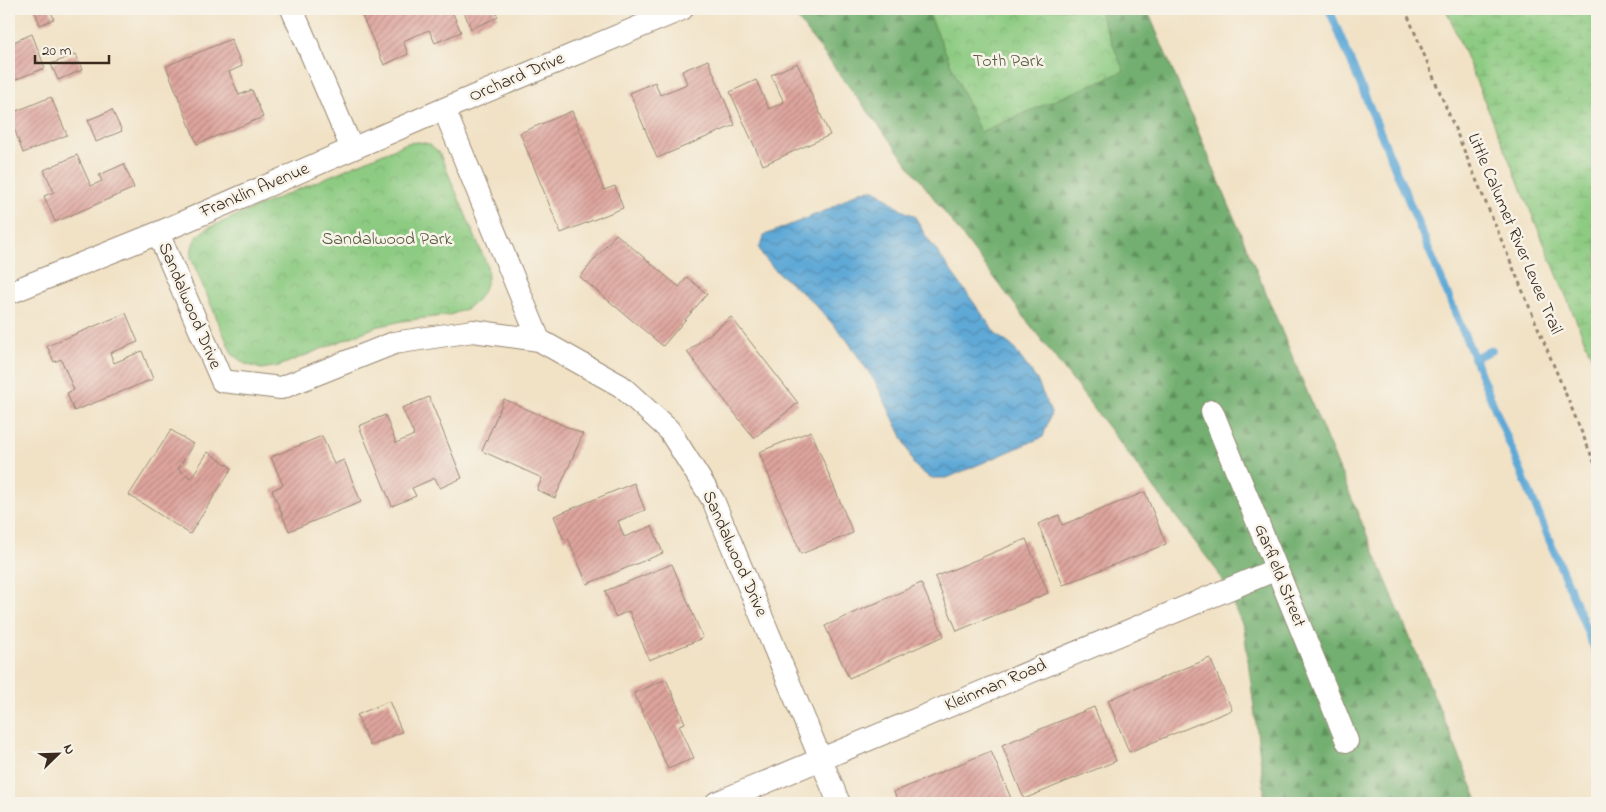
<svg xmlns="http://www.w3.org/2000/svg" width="1606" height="812" viewBox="0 0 1606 812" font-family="'Indie Flower',sans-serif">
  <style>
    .forest { fill: url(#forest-firs); stroke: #566c47 }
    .wetland { fill: url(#wetland-marsh); stroke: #647a50 }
    .park { fill: url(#park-crowns); stroke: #647a50 }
    .water { fill: url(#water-waves); stroke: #4d6a7a }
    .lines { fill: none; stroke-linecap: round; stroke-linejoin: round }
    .stream { stroke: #5fa9d7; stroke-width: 8 }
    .building { fill: url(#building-hatch) }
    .minor-casing { stroke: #968672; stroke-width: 24 }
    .path { stroke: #968672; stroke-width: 3; stroke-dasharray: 4 4; stroke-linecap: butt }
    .minor { stroke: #fff; stroke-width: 22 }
    .labels { text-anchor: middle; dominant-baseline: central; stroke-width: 5; stroke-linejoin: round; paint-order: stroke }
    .park-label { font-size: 18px; fill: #545a3c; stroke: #f7f3e8 }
    .street-label { font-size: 18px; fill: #3b2a1e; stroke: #f7f3e8 }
  </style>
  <defs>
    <pattern id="forest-firs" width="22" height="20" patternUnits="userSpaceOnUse" patternTransform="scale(1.25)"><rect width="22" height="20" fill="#72af70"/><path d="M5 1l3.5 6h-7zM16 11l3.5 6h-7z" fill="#5f8f5b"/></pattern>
    <pattern id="wetland-marsh" width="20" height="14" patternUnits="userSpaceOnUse" patternTransform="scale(1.25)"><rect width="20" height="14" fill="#8dcb82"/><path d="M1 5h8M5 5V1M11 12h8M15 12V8" fill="none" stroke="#7bae70"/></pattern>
    <pattern id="park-crowns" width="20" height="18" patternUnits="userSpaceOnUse" patternTransform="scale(1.25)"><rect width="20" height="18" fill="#8dcb82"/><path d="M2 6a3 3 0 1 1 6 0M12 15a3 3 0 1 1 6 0" fill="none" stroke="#7bae70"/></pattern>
    <pattern id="water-waves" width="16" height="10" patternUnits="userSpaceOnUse" patternTransform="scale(1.25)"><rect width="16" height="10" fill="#5fa9d7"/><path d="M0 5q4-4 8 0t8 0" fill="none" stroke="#508aae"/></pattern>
    <pattern id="building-hatch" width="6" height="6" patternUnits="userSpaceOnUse" patternTransform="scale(1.25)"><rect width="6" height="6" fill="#dea59e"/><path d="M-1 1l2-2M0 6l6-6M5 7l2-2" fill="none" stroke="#b58780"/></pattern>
  </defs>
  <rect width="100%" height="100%" fill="#f7f3e8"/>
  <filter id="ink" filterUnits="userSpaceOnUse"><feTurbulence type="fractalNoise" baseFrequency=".02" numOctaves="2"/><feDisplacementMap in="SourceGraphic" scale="10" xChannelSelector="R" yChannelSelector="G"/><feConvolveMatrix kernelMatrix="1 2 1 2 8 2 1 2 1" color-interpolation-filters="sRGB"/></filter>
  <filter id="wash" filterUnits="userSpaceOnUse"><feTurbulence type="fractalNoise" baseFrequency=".0096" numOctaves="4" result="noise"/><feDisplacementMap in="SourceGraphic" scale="20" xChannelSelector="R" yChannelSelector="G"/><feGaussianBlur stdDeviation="1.12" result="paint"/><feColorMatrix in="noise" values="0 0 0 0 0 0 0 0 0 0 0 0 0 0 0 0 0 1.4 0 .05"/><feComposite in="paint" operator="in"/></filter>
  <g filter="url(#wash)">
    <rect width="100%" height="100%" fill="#f1e2c6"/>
    <path class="forest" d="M790,9h357l332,794h-215v-15l-20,-160 -26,-56z"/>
    <path class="wetland" d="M1446,9h151v361z"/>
    <path class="park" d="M927,9h171l26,62 -144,61z
      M419,142l10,2 10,8 48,113 1,13 -4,11 -7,11 -11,9 -16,6 -48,6 -26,6 -97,39 -18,3 -16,-5 -13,-10 -41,-96c1,-16 3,-21 17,-30l199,-85z"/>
    <path class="water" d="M874,190c14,6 24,22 40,25l11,20 72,100 15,11 25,34 14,33 -8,24 -96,41h-17l-16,-13 -8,-20 -30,-62 -29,-43 -35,-39 -35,-29 -14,-16 -4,-8 6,-13 62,-25 33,-19z"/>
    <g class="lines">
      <path class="stream" d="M1329,9l145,349
        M1492,350l-18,8 123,297"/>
    </g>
    <g id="blocks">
      <path class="building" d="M9,9h4l2,6 -6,3z
        M34,9h16l4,10 -14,6z
        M359,9h92l10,23 -26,11 -6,-13 -26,11 5,13 -24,11z
        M463,9h31l4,8 -27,12z
        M32,34l13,34 -36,14v-38z
        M231,39l11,27 -13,6 10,23 13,-5 11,27 -66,27 -31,-78z
        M76,54l6,16 -24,10 -7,-16z
        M708,60l27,65 -78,33 -27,-65 25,-11 5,13 27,-11 -5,-13z
        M797,63l33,72 -67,30 -33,-73 26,-12 13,29 15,-7 -13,-27z
        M51,97l16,38 -44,18 -14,-39z
        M112,110l10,21 -26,11 -8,-22z
        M572,111l32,79 11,-4 8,22 -62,25 -41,-100z
        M77,155l14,31 11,-5 -3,-6 25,-11 10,24 -79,34 -11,-26 10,-4 -10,-22z
        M616,234l63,53 8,-10 20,17 -44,52 -83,-69z
        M126,313l12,29 -28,11 4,10 28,-12 11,28 -79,32 -7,-18 7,-3 -13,-31 -7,3 -7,-16z
        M731,317l67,86 -44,35 -67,-86z
        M429,397l33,81 -22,10 -5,-10 -23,10 4,8 -24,10 -33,-80 26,-11 11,28 18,-8 -12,-27z
        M504,399l79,35 -28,64 -18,-8 5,-12 -60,-27z
        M171,430l22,14 -15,25 13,9 17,-26 24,16 -42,66 -61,-39z
        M811,431l42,102 -52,21 -42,-102z
        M322,436l12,28 10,-4 17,42 -72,29 -17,-41 11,-5 -12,-28z
        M634,483l11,27 -27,11 6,16 28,-11 11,27 -76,31 -19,-46 -4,2 -10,-24z
        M1145,492l21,52 -103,41 -25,-61 21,-9 3,10z
        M1026,539l22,54 -91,38 -22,-54z
        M672,564l31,74 -54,22 -20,-49 -14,6 -10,-26z
        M921,583l23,53 -95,42 -24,-52z
        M1210,658l22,52 -103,42 -21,-52z
        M666,679l19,44 -6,2 15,33 -26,11 -34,-76z
        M389,701l13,31 -32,14 -13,-31z
        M1094,707l22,54 -92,38 -22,-54z
        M991,751l22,52h-115l-4,-11z"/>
    </g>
  </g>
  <g filter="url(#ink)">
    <use href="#blocks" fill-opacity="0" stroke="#968672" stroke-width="1"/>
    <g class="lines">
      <defs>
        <path id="minor" d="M292,9l60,140
          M444,109l95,231 82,46 48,44 44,70 126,303
          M158,233l64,148 59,7 113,-45 79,-12 66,9
          M9,293l149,-60 286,-124 238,-100
          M1212,411l135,330
          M716,803l561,-234"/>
      </defs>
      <use href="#minor" class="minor-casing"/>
      <path class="path" d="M1405,9l192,460"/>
      <use href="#minor" class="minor"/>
    </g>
  </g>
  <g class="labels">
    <g class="park-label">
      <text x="1008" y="62">Toth Park</text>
      <text x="387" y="240">Sandalwood Park</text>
    </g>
    <g class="street-label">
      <text transform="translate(517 78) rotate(-23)">Orchard Drive</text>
      <text transform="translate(255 191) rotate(-23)">Franklin Avenue</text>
      <text transform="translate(1514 234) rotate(67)">Little Calumet River Levee Trail</text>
      <text transform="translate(189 306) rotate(67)">Sandalwood Drive</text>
      <text transform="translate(734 554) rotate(66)">Sandalwood Drive</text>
      <text transform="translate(1279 576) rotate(68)">Garfield Street</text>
      <text transform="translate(996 686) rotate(-23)">Kleinman Road</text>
    </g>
  </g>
  <rect width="1606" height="812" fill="none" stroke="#f7f3e8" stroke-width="30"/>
  <g transform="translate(58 754) rotate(67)" stroke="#f7f3e8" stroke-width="4" paint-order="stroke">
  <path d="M0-4L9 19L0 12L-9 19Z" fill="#3b2a1e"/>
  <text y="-8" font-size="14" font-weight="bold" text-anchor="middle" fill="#3b2a1e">N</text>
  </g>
  <path d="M35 55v8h74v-8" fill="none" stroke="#3b2a1e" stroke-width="2.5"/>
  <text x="42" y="55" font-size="15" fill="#3b2a1e" stroke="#f7f3e8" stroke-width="4" paint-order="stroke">20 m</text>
</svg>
